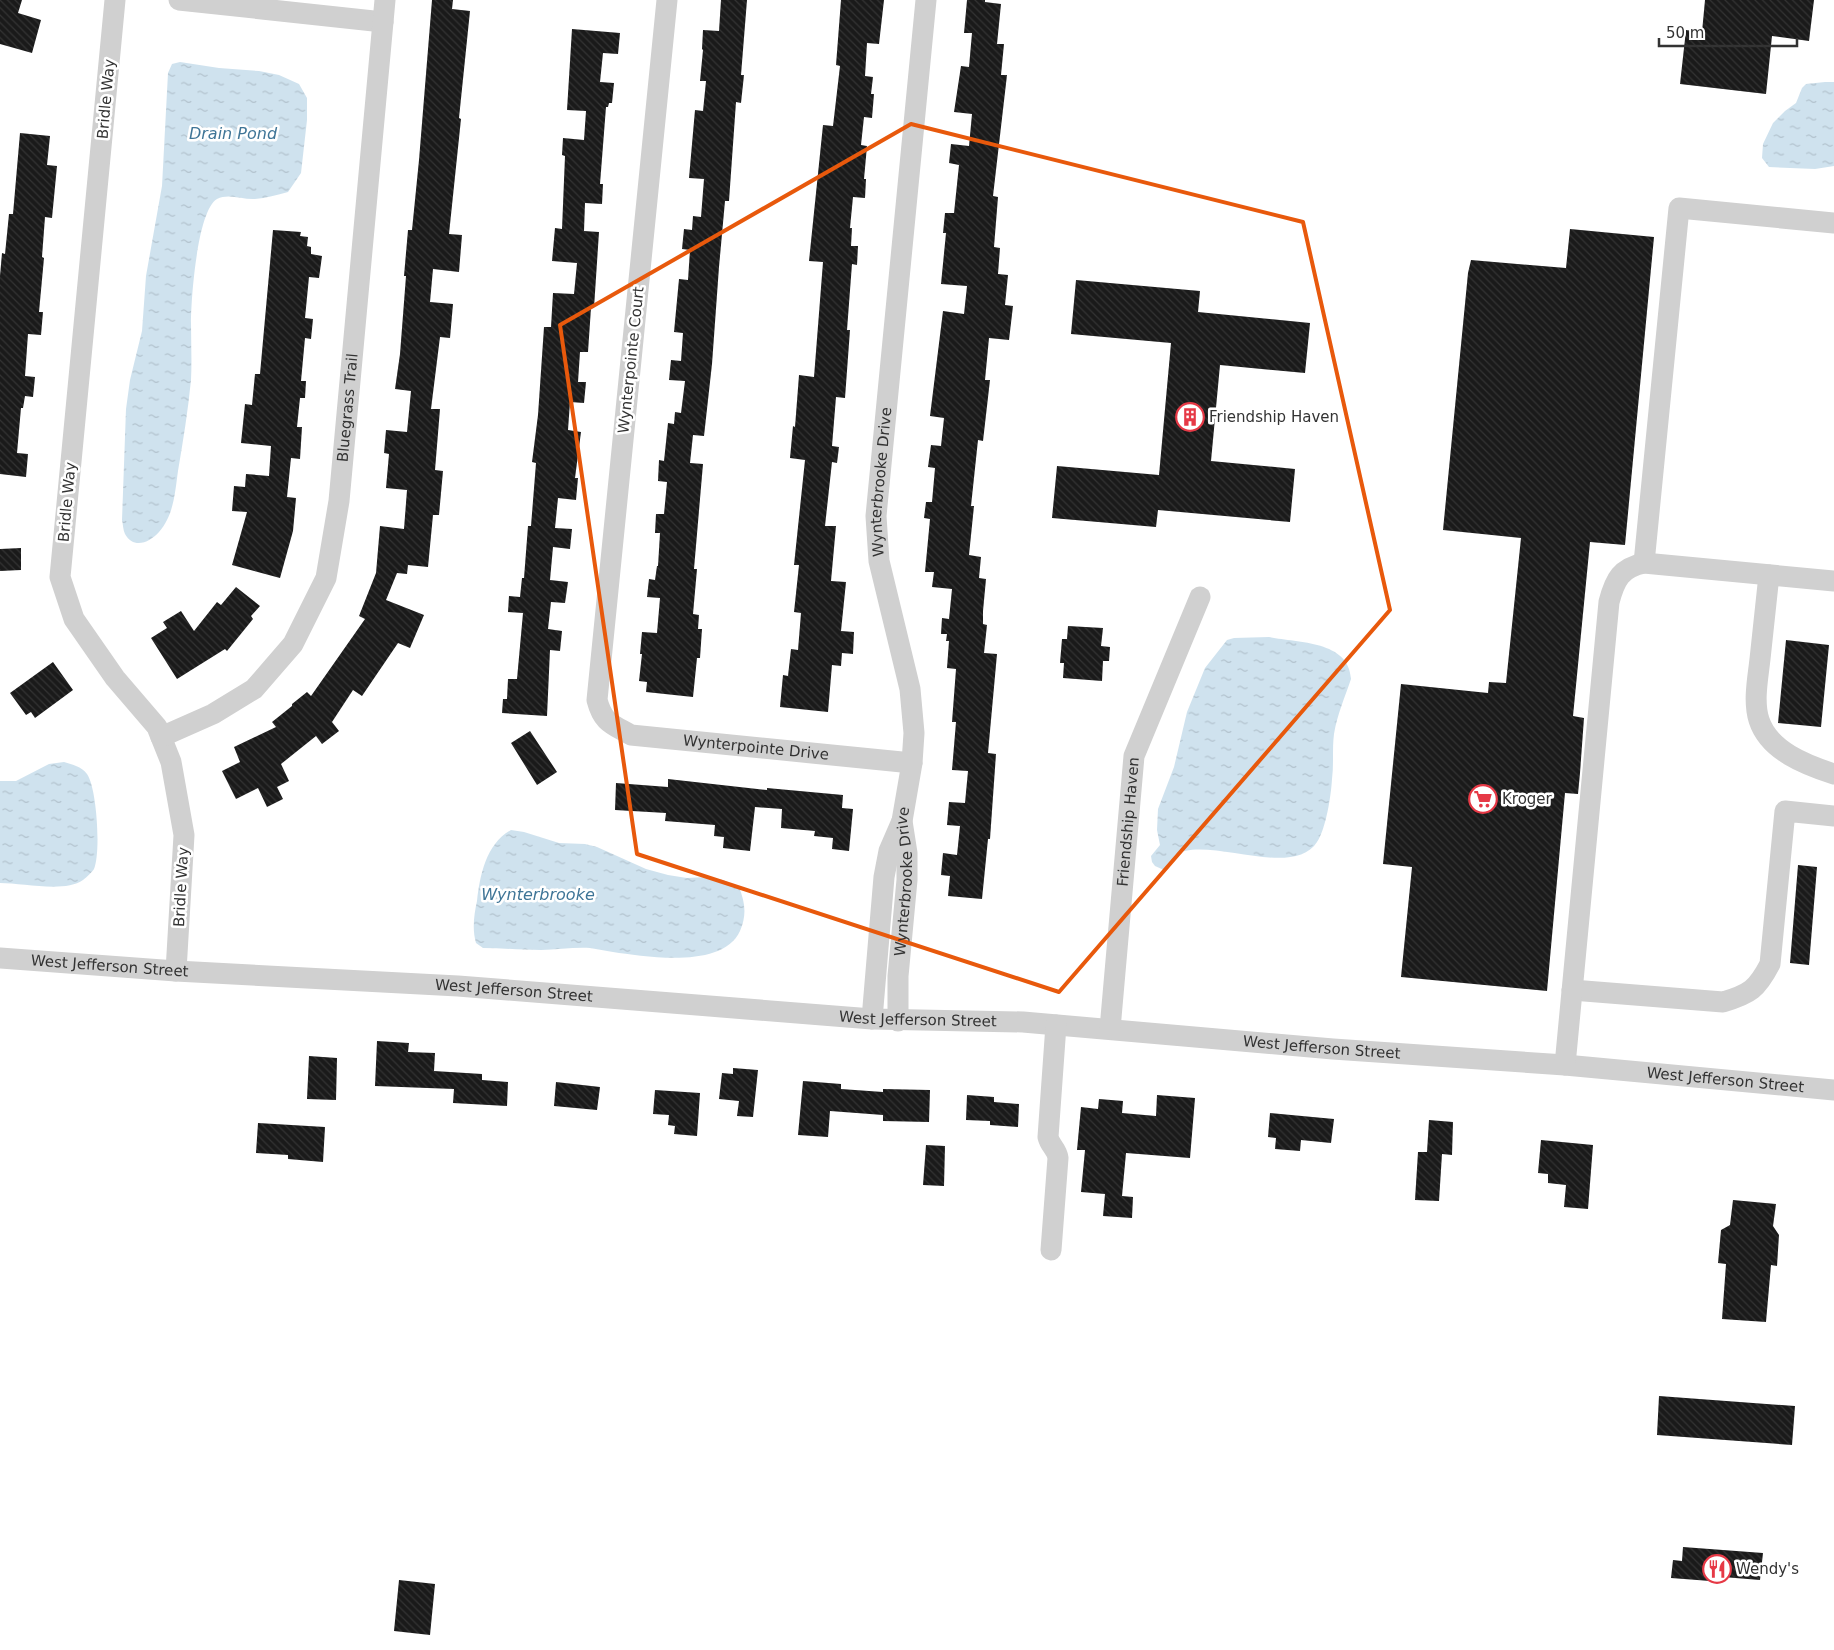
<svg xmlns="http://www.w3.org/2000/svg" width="1834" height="1650" viewBox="0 0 1834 1650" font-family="'DejaVu Sans',sans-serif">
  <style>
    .water { fill: url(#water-ripples) }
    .building { fill: url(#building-back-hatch) }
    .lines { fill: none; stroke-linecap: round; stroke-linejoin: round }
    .minor { stroke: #d0d0d0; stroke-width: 21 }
    .marked { fill: none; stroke: #e8590c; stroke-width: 4; stroke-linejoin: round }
    .labels { text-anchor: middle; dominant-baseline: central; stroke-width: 5; stroke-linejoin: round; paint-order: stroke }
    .street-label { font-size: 15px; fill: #333; stroke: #fff }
    .poi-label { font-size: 15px; fill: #333; stroke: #fff; text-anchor: start }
    .water-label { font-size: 16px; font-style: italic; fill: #3f7597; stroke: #fff }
  </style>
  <defs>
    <pattern id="water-ripples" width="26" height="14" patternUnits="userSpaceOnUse" patternTransform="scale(1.25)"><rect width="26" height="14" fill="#cfe2ee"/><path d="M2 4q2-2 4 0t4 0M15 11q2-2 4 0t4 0" fill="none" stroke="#b2c2cd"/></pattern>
    <pattern id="building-back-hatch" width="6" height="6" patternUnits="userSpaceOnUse" patternTransform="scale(1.25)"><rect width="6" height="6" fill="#1a1a1a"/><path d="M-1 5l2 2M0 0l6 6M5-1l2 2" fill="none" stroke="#333"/></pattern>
  </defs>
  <rect width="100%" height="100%" fill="#fff"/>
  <path class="water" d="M180,62l39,6 40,3 20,4 20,9 8,14v22l-6,53 -13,19c-11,3 -22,6 -33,7 -12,1 -26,-6 -38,0 -20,12 -26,101 -26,124 0,19 1,38 0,57 -3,31 -8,61 -13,91 -3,21 -4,44 -19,61 -9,10 -25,18 -34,2 -2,-4 -2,-10 -3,-14l4,-111 4,-29 12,-49 4,-55 16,-90 6,-113 4,-9z
    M1825,82h9v84l-19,3 -46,-2 -7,-9 1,-14 10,-21 12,-12 11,-8 6,-15 4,-4z
    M1269,637c28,6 80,3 82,42 -6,18 -14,36 -17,55 -2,15 0,30 -2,45 -1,17 -6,49 -15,63 -24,38 -111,-7 -142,13l-4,9 -7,6 -9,-4 -3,-4 -1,-6 9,-11 -3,-15 1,-21 16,-42 13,-55 18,-44 22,-28 7,-2z
    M64,762c9,3 17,4 23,12 10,14 14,79 7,95 -2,3 -7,8 -11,11 -18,13 -60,3 -83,3v-102h16l33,-17z
    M511,830l13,2 35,11 26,1 12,3 49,22 22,6 19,3 19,-1 17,3 16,7c6,15 8,28 1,44 -17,38 -93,26 -127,21 -8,-1 -15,-3 -23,-4 -16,-1 -33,2 -49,2 -19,0 -39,-2 -58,-2l-7,-5c-4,-14 -2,-28 1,-42 3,-26 9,-57 34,-71z"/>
  <path class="building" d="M0,0h22l-4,13 23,7 -9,33 -32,-9z
    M432,0h21l-1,9 18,2 -11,107 2,1 -12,115 13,1 -3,37 -26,-3 -3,33 23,2 -3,34 -10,-1 -9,72h9l-5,61 8,1 -4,44h-6l-5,52 -20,-2 -1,9 -10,-1 -11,27 38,15 -14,33 -12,-5 -36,53 -9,-6 -21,32 7,9 -17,13 -6,-8 -35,28 8,17 -12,6 6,12 -16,8 -9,-19 -22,11 -14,-28 18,-9 -6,-15 42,-20 -4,-5 20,-16v-2l15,-12 4,4 54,-77 -6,-3 17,-43 4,-47 24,3 3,-39 -21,-2 3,-34 -5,-1 2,-23 21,2 4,-41 -16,-2 5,-35 6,-78h-2l4,-46h4l7,-70z
    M721,0h26l-6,75h3l-3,28 -5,-1 -7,99h-4l-6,66 -7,97 -8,72 -11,-1 -3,28 13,1 -9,105h3l-4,45 6,1 -1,14h4l-2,29h-3l-4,39 -47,-5 1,-10 -8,-1 3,-27h-2l2,-22 15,1 3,-35 -13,-1 2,-18 6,1 2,-14h1l2,-33h-5l1,-19h8l3,-32 -9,-1 1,-21 5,1 4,-38 6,1 1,-12 6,1 4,-32 -16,-1 2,-20 10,1 2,-28 -9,-1 5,-53 9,1 2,-30 -8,-1 2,-20 8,1 1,-14 8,1 3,-38 -15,-1 6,-68 8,1 3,-30h-6l3,-31 -1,-1 1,-19 16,1z
    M841,0h43l-5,44 -12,-1 -2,33 8,1 -2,17h3l-2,24 -8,-1 -3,28 6,1 -3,33h2l-1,19 -12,-1 -3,31h2l-1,18h7l-1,19 -5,-1 -5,66h3l-5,68 -9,-1 -4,49 7,1 -2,16 -5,-1 -7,64h11l-5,55 15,1 -5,49 13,1 -1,22 -11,-1 -1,13 -9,-1 -4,47 -48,-5 3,-32 5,1 3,-27 7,1 3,-37 -7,-1 5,-47h-5l11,-105 -15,-2 3,-32 2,1 4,-52 15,2 9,-115 -14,-1 14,-136 10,1 7,-60 -4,-1z
    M967,0h18v2l16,2 -4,40h7l-3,31h6l-14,121 5,1 -4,50 6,1 -2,26 10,1 -3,30 8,1 -4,34 -20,-2 -4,42h5l-7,61 -5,-1 -7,66h3l-5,49 12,2 -2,21 7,1 -3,32v13l4,1 -3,28 13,1 -9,99 8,1 -6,85h-2l-6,60 -34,-3 2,-20 -9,-1 2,-22 14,2 3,-29 -13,-1 2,-23 16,1 3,-32 -16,-1 4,-48h-4l4,-53 -9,-1 2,-27h-3l1,-7h-6l1,-16 7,1 3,-30 -20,-2 2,-15h-9l5,-53 -6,-1 2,-16h6l3,-34 -7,-1 3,-22 10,1 3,-28 -14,-2 13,-105 21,3 3,-28 -26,-2 5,-51h-3l2,-20h9l5,-48 -10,-2 2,-19 18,2 3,-32 -18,-2 7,-46 8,1 3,-34h-8z
    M1705,0h109l-5,41 -37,-5 -6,58 -86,-10 6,-54 16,2z
    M572,29l48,4 -2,21 -15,-1 -3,29 14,1 -2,20h-3l-1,4h-2l-6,77h3l-1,20 -17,-1 -1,28 15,1 -5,76h-3l-3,44h-8l-2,30h8l-2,21 -14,-1 -2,28 13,2 -6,46h3l-2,22 -18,-2 -3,30 17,1 -2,20 -17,-2 -3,33 18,2 -3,21 -14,-1 -3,27 14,2 -2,20 -10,-1 -3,66 -45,-3 1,-14h4l1,-20h9l6,-66 -15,-1 1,-16 11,1 2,-19h2l4,-52h3l5,-63 -4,-1 6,-47 6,-88h7l2,-34 21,1 3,-31 -25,-2 3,-33 7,1 3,-73 -3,-1 1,-17 21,2 2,-29 -19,-1z
    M20,133l30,3 -3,29 10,1 -5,52 -7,-1 -3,40 2,1 -5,54h4l-2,23 -13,-1 -3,42 10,1 -2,20 -8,-1 -2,12h-2l-4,45 11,1 -2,23 -26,-3v-198l2,-23 3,1 4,-40h4z
    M1570,229l84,8 -29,308 -35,-3 -17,174 11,2 -4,55 -2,21 -13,-1 -18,198 -146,-14 11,-110 -29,-3 18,-180 87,9 1,-11 17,1 15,-145 -78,-8 25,-257 3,-13 95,8z
    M273,230l28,2 -1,4 8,1 -1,9 4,1v7l11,2 -3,22 -10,-1 -4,41 8,1 -2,20 -6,-1 -4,43h5l-1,17h-5l-3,29h5l-2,32 -9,-1 -4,39 9,1 -3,33 -13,47 -48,-13 15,-53 -15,-1 2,-25 11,1 1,-13 23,2 2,-30 -30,-3 4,-39 7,1 3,-31h5z
    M1076,280l124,11 -2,21 112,11 -5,50 -85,-8 -9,96 84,8 -5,53 -132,-12 -2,17 -104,-9 5,-52 102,9 12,-132 -100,-9z
    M21,548v22l-21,1v-22z
    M236,587l24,19 -9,10 2,3 -26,32 -2,-2 -48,30 -26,-41 16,-10 -4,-6 18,-11 13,20 23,-29 4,3z
    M1068,626l35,2 -2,18 9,1 -1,14h-6l-1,20 -39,-3 1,-15h-4l2,-24h5z
    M1786,640l43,5 -8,82 -43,-4z
    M53,662l20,28 -38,28 -4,-6 -5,3 -16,-22z
    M530,731l27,41 -20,13 -26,-42z
    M668,779l99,11v-2l76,7 -1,13 11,1 -4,42 -17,-2 1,-11 -19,-2 1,-5 -34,-3 1,-19 -27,-2 -5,44 -27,-3 1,-11 -10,-1 1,-11 -50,-4 1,-8 -51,-3 1,-27 52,4z
    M1798,865l19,2 -8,98 -19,-2z
    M377,1041l32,2 -1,9 27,1 -1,18 48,3v6l26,2 -1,24 -54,-3 1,-14 -79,-3z
    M309,1056l28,2 -1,42 -29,-1z
    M733,1068l25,2 -5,47 -16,-1 2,-15 -20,-2 3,-26 11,1z
    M803,1081l38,3v5l42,3v-3l47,1 -1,32 -46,-1v-6l-53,-4 -2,26 -30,-2z
    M556,1082l44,5 -3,23 -43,-4z
    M655,1090l45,3 -3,43 -23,-2 1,-8 -7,-1 1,-10 -16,-1z
    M967,1095l27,2v5l25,2 -1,23 -28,-2v-4l-24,-1z
    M1157,1095l38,3 -5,60 -64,-5 -4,43 11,1 -1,21 -29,-2 2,-22 -24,-2 4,-42h-8l4,-43 17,2 1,-10 24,2 -1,12 34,3z
    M1270,1113l64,6 -3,24 -30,-3 -1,11 -25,-2 1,-11 -8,-1z
    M1429,1120l24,2 -1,33 -10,-1 -3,47 -24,-1 3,-48h9z
    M258,1123l67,4 -2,35 -35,-3v-4l-32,-2z
    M1541,1140l52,5 -5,64 -24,-2 2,-22 -18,-2v-9l-10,-1z
    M926,1145l19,1 -1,40 -21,-1z
    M1733,1200l43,4 -3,22 6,9 -2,31 -6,-1 -5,57 -44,-3 4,-55 -8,-1 3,-33 9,-5z
    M1659,1396l136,10 -3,39 -135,-10z
    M1683,1547l80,6 -3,27 -37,-3v5l-52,-4 2,-18 9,1z
    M399,1580l36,4 -5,51 -36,-4z"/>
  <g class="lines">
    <g class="minor">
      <path d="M115,0l-55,577 14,42 41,59 42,49 14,35 13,73 -8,136"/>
      <path d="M179,0l204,22"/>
      <path id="s1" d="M667,0l-70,700c6,23 15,24 34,35l281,28"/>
      <path d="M1644,563l35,-355 155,15"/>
      <path d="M1769,575c-3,28 -6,56 -9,84 -2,19 -7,42 -1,61 10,31 47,45 75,54"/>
      <path id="s2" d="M161,737l52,-23 41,-25 39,-45 33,-66 13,-77 46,-501"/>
      <path id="s3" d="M0,958l176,13 282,15 414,33 151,3 310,27 232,16 269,25"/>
      <path d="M1572,990l151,12c27,-8 34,-13 47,-38l15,-153 49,5"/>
      <path d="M872,1019l12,-142 5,-26 13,-30"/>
      <path id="s4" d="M898,1021v-45l9,-96v-27l-5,-32 10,-58 2,-30 -4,-44 -31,-128 -3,-45 50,-516"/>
      <path id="s5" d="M1110,1029l24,-273 66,-159"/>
      <path d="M1565,1065l44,-463c6,-23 12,-34 35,-39l190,18"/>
      <path d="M1051,1250l7,-92c-1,-9 -8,-12 -10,-21l8,-112"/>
    </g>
  </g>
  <path class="marked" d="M911,124l392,98 87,388 -331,382 -422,-138 -77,-529z"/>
  <defs>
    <symbol id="building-ring" viewBox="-11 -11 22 22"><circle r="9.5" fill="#fff" stroke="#e63946" stroke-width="1.5"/><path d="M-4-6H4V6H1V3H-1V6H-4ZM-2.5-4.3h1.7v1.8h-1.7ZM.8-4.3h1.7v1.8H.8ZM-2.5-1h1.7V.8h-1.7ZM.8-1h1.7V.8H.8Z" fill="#e63946"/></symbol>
    <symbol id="supermarket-ring" viewBox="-11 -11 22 22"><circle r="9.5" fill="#fff" stroke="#e63946" stroke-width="1.5"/><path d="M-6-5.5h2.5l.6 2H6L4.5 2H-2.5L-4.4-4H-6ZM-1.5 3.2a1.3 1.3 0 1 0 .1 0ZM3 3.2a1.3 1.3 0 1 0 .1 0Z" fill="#e63946"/></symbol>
    <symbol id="restaurant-ring" viewBox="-11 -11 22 22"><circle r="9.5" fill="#fff" stroke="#e63946" stroke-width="1.5"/><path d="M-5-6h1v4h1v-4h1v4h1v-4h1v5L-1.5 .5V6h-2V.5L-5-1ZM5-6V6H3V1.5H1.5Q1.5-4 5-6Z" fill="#e63946"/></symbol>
  </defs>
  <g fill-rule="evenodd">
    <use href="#building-ring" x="1174" y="401" width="32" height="32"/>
    <use href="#supermarket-ring" x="1467" y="783" width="32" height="32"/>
    <use href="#restaurant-ring" x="1701" y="1553" width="32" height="32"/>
  </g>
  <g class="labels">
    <g class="street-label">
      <text transform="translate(106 99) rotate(-85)">Bridle Way</text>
      <text transform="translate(631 360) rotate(-84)">Wynterpointe Court</text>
      <text stroke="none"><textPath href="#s2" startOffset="410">Bluegrass Trail</textPath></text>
      <text stroke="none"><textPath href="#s4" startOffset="545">Wynterbrooke Drive</textPath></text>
      <text transform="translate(67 502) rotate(-85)">Bridle Way</text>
      <text stroke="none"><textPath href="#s1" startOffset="880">Wynterpointe Drive</textPath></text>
      <text stroke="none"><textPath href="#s5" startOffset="208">Friendship Haven</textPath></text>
      <text stroke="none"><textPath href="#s4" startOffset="140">Wynterbrooke Drive</textPath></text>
      <text transform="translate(181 887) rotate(-87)">Bridle Way</text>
      <text stroke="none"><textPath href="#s3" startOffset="110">West Jefferson Street</textPath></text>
      <text stroke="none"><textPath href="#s3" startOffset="515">West Jefferson Street</textPath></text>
      <text stroke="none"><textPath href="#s3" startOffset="920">West Jefferson Street</textPath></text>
      <text stroke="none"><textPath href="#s3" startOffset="1325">West Jefferson Street</textPath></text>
      <text stroke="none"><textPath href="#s3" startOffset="1730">West Jefferson Street</textPath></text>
    </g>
    <g class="poi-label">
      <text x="1209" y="417">Friendship Haven</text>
      <text x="1502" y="799">Kroger</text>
      <text x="1736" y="1569">Wendy's</text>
    </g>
    <g class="water-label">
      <text x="233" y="133">Drain Pond</text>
      <text x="538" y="894">Wynterbrooke</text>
    </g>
  </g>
  <path d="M1659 38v8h138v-8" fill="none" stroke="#333333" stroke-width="2.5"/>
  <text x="1666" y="38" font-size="15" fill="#333333" stroke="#ffffff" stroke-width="4" paint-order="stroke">50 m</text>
</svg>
